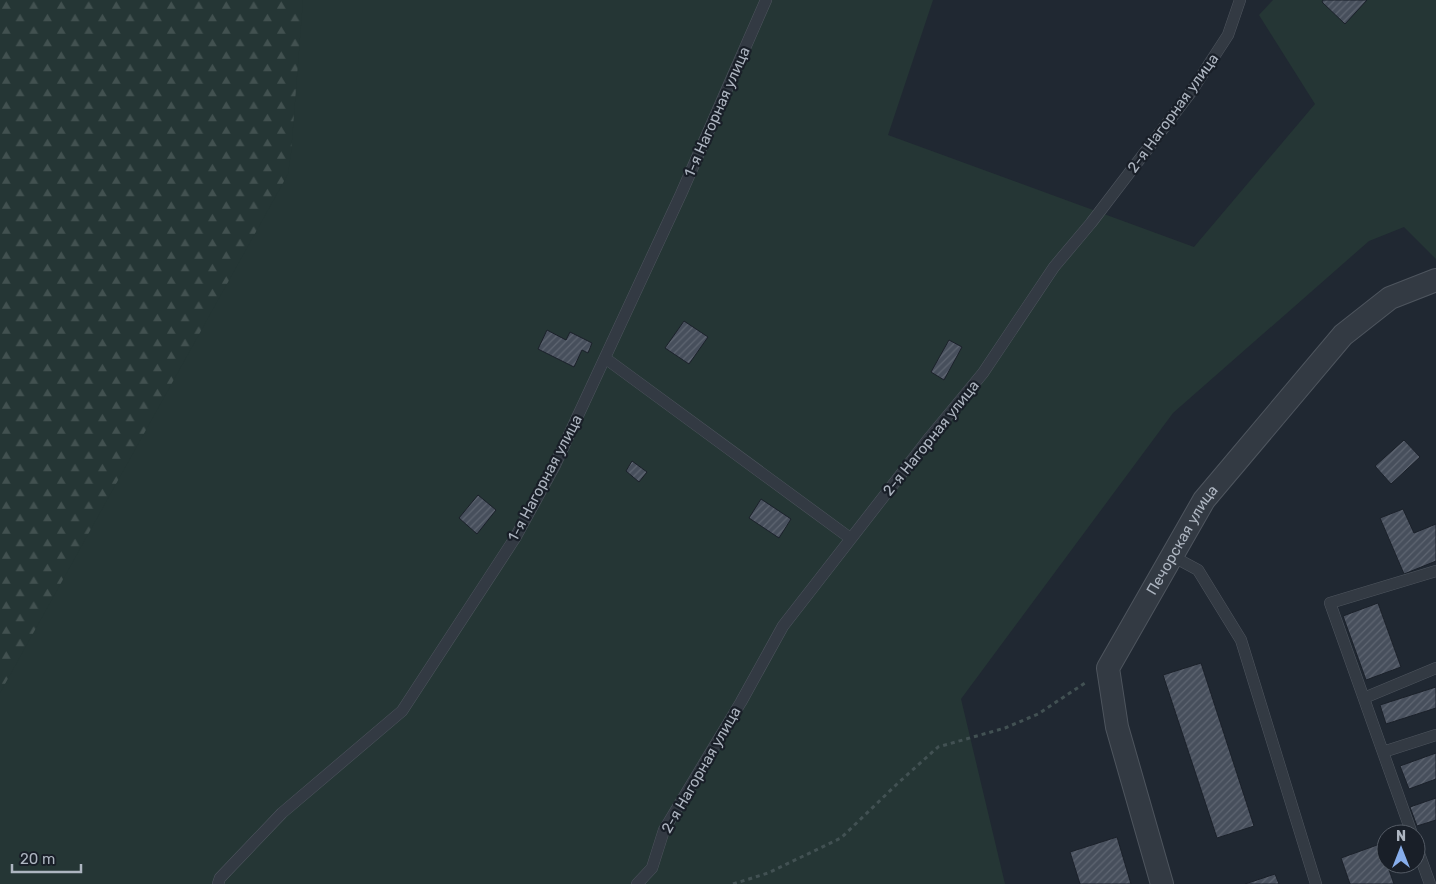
<svg xmlns="http://www.w3.org/2000/svg" width="1436" height="884" viewBox="0 0 1436 884" font-family="Rubik,sans-serif">
  <style>
    .forest { fill: url(#forest-firs) }
    .garden { fill: #253635 }
    .building { fill: url(#building-hatch); stroke: #1b212a }
    .lines { fill: none; stroke-linecap: round; stroke-linejoin: round }
    .lane-casing { stroke: #4e555e; stroke-width: 12 }
    .street-casing { stroke: #4e555e; stroke-width: 24 }
    .path { stroke: #425153; stroke-width: 3; stroke-dasharray: 4 4; stroke-linecap: butt }
    .lane { stroke: #333a43; stroke-width: 11 }
    .street { stroke: #333a43; stroke-width: 22 }
    .labels { text-anchor: middle; dominant-baseline: central; stroke-width: 4.5; stroke-linejoin: round; paint-order: stroke }
    .street-label { font-size: 15px; fill: #adb5c0; stroke: #191f28 }
  </style>
  <defs>
    <pattern id="forest-firs" width="22" height="20" patternUnits="userSpaceOnUse" patternTransform="scale(1.25)"><rect width="22" height="20" fill="#253635"/><path d="M5 1l3.5 6h-7zM16 11l3.5 6h-7z" fill="#425150"/></pattern>
    <pattern id="building-hatch" width="6" height="6" patternUnits="userSpaceOnUse" patternTransform="scale(1.25)"><rect width="6" height="6" fill="#474f5c"/><path d="M-1 1l2-2M0 6l6-6M5 7l2-2" fill="none" stroke="#5f6672"/></pattern>
  </defs>
  <rect width="100%" height="100%" fill="#202832"/>
  <path class="forest" d="M0,0h620l-620,870z"/>
  <path class="garden" d="M303,0h630l-45,135 306,112 121,-143 -56,-89 14,-15h163v259l-32,-32 -35,14 -196,172 -212,286 44,185h-1005v-191l288,-519 3,-21z"/>
  <path class="building" d="M1323,0h44l-22,24 -23,-22z
    M684,321l24,16 -19,27 -24,-16z
    M547,330l19,10 4,-8 22,11 -4,10 -6,-3 -8,17 -36,-18z
    M949,340l13,7 -18,33 -13,-8z
    M1404,440l16,17 -29,27 -16,-18z
    M632,461l15,11 -8,10 -13,-11z
    M478,495l18,15 -19,24 -18,-16z
    M761,499l30,20 -12,19 -30,-20z
    M1403,509l11,24 22,-9v37l-32,13 -24,-56z
    M1378,603l23,64 -35,13 -23,-64z
    M1201,663l53,163 -37,12 -54,-163z
    M1436,687v21l-50,16 -6,-19z
    M1436,753v26l-27,10 -9,-23z
    M1436,798v22l-19,6 -7,-19z
    M1117,837l14,47h-51l-10,-32z
    M1380,844l14,40h-44l-9,-26z
    M1275,874l4,10h-34z"/>
  <g class="lines">
    <defs>
      <path id="lane" d="M605,358l245,180
        M1172,556l26,14 43,70 75,244
        M1364,698l72,-30
        M1383,752l53,-17
        M1412,834l-82,-231 106,-32
        M1416,845l14,39
        M218,884l2,-6 62,-65 120,-102 113,-173 40,-73 126,-271 85,-194
        M637,884l15,-16 12,-38 77,-128 42,-76 147,-189 53,-64 71,-106 37,-44 100,-131 37,-57 12,-35"/>
      <g id="street">
        <path id="s1" d="M1162,884l-45,-157 -9,-59 96,-168 139,-165 47,-37 46,-18"/>
      </g>
    </defs>
    <use href="#lane" class="lane-casing"/>
    <use href="#street" class="street-casing"/>
    <path class="path" d="M733,884l35,-11 73,-35 56,-54 41,-37 67,-19 33,-14 50,-33"/>
    <use href="#lane" class="lane"/>
    <use href="#street" class="street"/>
  </g>
  <g class="labels">
    <g class="street-label">
      <text transform="translate(717 112) rotate(-66)">1-я Нагорная улица</text>
      <text transform="translate(1173 113) rotate(-54)">2-я Нагорная улица</text>
      <text transform="translate(931 438) rotate(-51)">2-я Нагорная улица</text>
      <text transform="translate(545 478) rotate(-62)">1-я Нагорная улица</text>
      <text stroke="none"><textPath href="#s1" startOffset="371">Печорская улица</textPath></text>
      <text transform="translate(701 770) rotate(-60)">2-я Нагорная улица</text>
    </g>
  </g>
  <g transform="translate(1401 849)"><circle r="24" fill="#191f28" stroke="#545b65"/>
  <path d="M0-4L9 19L0 12L-9 19Z" fill="#87aeec"/>
  <text y="-8" font-size="14" font-weight="bold" text-anchor="middle" fill="#adb5c0">N</text>
  </g>
  <path d="M12 864v8h69v-8" fill="none" stroke="#adb5c0" stroke-width="2.5"/>
  <text x="20" y="864" font-size="15" fill="#adb5c0" stroke="#191f28" stroke-width="4" paint-order="stroke">20 m</text>
</svg>
